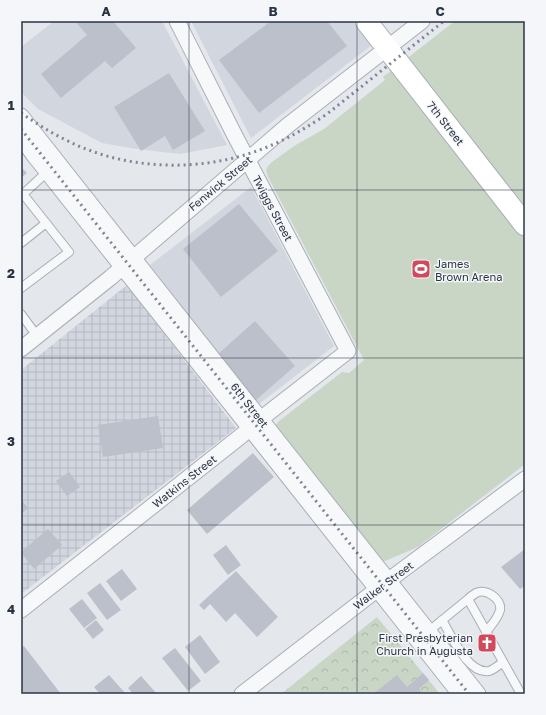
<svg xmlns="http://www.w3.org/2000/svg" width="546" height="715" viewBox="0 0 546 715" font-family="'Golos Text',sans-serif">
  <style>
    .built { fill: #d2d6de }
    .industrial { fill: url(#industrial-grid) }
    .grass { fill: #c9d6c5 }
    .forest { fill: url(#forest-crowns) }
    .building { fill: #bbc0ca }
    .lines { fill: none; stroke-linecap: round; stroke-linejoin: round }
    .service-casing { stroke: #a9aeb7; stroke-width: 10 }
    .minor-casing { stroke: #a9aeb7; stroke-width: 17 }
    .secondary-casing { stroke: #a9aeb7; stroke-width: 23 }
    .service { stroke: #f7f8fa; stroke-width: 8 }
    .minor { stroke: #f7f8fa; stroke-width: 15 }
    .secondary { stroke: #fff; stroke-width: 21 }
    .rail { stroke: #7d8696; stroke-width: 3; stroke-dasharray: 2 4; stroke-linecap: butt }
    .grid { fill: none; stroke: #2b3445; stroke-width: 1; stroke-opacity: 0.55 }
    .labels { text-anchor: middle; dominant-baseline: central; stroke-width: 3; stroke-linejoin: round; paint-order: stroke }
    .street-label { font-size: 11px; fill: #2b3445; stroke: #f4f6f9 }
    .poi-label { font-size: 11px; fill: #2b3445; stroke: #f4f6f9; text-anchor: start }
    .neatline { fill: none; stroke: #2b3445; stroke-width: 1.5 }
    .grid-label { font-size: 13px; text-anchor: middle; font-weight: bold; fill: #2b3445 }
  </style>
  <defs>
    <pattern id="industrial-grid" width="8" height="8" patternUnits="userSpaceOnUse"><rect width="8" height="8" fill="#d2d6de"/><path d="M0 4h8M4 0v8" fill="none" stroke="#b4b8c0"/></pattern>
    <pattern id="forest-crowns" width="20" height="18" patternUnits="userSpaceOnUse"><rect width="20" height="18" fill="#c9d6c5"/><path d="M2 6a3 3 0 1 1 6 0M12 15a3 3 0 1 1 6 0" fill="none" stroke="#adb8ab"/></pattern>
  </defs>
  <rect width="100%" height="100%" fill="#e4e7ec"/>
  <path class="built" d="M54,21h108l65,124 -47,9 -44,-5 -34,-6 -64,-34 -17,-17v-45z
    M191,21h161l20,24 -121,93z
    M251,187l83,159 -75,58 -109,-139z"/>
  <path class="industrial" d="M127,285l109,143 -215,166v-224z"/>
  <path class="grass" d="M455,21h70v443l-107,83 -33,14 -5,-1 -107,-132 6,-7 63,-49 7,1 15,-13 -96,-183 -2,-7 2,-4 4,-4 22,-16 30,-17 61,-49 -2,-3z"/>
  <path class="forest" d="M377,617l63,77h-159z"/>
  <path class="building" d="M75,21h38l23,27 -24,20 -7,-7 -44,37 -20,-24 46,-39z
    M271,21h56l20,25 -88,67 -40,-53z
    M169,73l36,58 -32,19 -8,-14 -24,15 -27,-44z
    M21,167l6,6 -6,5z
    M239,204l39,47 -57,46 -38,-48z
    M255,321l40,45 -39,34 -39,-45z
    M158,416l5,32 -60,9 -5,-32z
    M253,453l21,24 -67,57 -20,-24z
    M69,472l11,15 -13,9 -11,-15z
    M21,499l7,9 -7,6z
    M48,529l14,16 -28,24 -13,-17z
    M226,545l15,20 -13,10 -15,-20z
    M525,549v37l-5,3 -19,-22z
    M122,569l15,20 -16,12 -15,-20z
    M236,571l42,46 -21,20 -22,-24 -9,9 -16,-18 -6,6 -5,-5z
    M100,583l21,27 -14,10 -20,-27z
    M82,599l15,19 -13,10 -15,-19z
    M96,620l8,10 -11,9 -8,-10z
    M200,635l20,27 -15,12 -20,-27z
    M24,646l37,48h-40v-46z
    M175,648l26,33 -13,10 -26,-33z
    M423,673l6,7 -10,9 4,5h-50l24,-19 10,12z
    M109,675l17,19h-26l-6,-7z
    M141,676l16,18h-24l-5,-6z"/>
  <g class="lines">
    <defs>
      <path id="service" d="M21,196l26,-24
        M21,243l25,-20
        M21,288l48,-36 -46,-58
        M21,314l16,22
        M468,599c2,-2 5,-4 8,-6 10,-5 26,6 24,17 -2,9 -9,15 -14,22
        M442,620c9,15 26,55 47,51 4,-1 10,-6 13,-8
        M429,631l39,-32 53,95"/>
      <path id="minor" d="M21,116l457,578
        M21,137l12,17 427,540
        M21,349l89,-71 177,-152 135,-105
        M21,610l220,-174 26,-22 81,-63 -114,-217 -57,-113
        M242,694l155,-120 128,-95"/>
      <path id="secondary" d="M366,21l159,204"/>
    </defs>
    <use href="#service" class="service-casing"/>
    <use href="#minor" class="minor-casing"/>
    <use href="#secondary" class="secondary-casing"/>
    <use href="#service" class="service"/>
    <use href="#minor" class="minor"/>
    <use href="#secondary" class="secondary"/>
    <path class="rail" d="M21,113c15,10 30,20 47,28 62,31 140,32 204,4 19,-8 37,-19 55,-31l117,-93
      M21,129l448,565"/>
  </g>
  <path class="grid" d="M189,21v673M357,21v673M21,190h504M21,358h504M21,525h504"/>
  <defs>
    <symbol id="stadium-square" viewBox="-11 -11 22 22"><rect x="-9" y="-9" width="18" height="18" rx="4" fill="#d1495b" stroke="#f4f6f9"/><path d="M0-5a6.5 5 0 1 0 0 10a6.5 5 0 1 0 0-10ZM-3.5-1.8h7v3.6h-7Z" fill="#fff"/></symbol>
    <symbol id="church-square" viewBox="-11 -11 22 22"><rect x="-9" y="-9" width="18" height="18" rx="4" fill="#d1495b" stroke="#f4f6f9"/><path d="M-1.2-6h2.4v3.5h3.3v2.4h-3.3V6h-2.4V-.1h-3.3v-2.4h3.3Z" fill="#fff"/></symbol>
  </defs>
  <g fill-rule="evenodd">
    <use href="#stadium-square" x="410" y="258" width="22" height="22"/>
    <use href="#church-square" x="476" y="632" width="22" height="22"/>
  </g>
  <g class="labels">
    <g class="street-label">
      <text transform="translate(446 123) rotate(52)">7th Street</text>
      <text transform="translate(220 183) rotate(-40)">Fenwick Street</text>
      <text transform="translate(273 208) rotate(62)">Twiggs Street</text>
      <text transform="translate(250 405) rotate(52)">6th Street</text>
      <text transform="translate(184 481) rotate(-38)">Watkins Street</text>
      <text transform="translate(383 585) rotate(-37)">Walker Street</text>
    </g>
    <g class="poi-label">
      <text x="435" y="263">James<tspan x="435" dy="13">Brown Arena</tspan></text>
      <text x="473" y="637" text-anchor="end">First Presbyterian<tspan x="473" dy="13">Church in Augusta</tspan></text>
    </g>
  </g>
  <rect width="546" height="715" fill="none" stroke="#f4f6f9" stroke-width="44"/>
  <rect x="22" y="22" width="502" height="671" class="neatline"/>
  <g class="grid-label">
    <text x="106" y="16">A</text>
    <text x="273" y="16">B</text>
    <text x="440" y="16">C</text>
    <text x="11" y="110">1</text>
    <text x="11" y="278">2</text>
    <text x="11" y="446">3</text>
    <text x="11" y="614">4</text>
  </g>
</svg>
